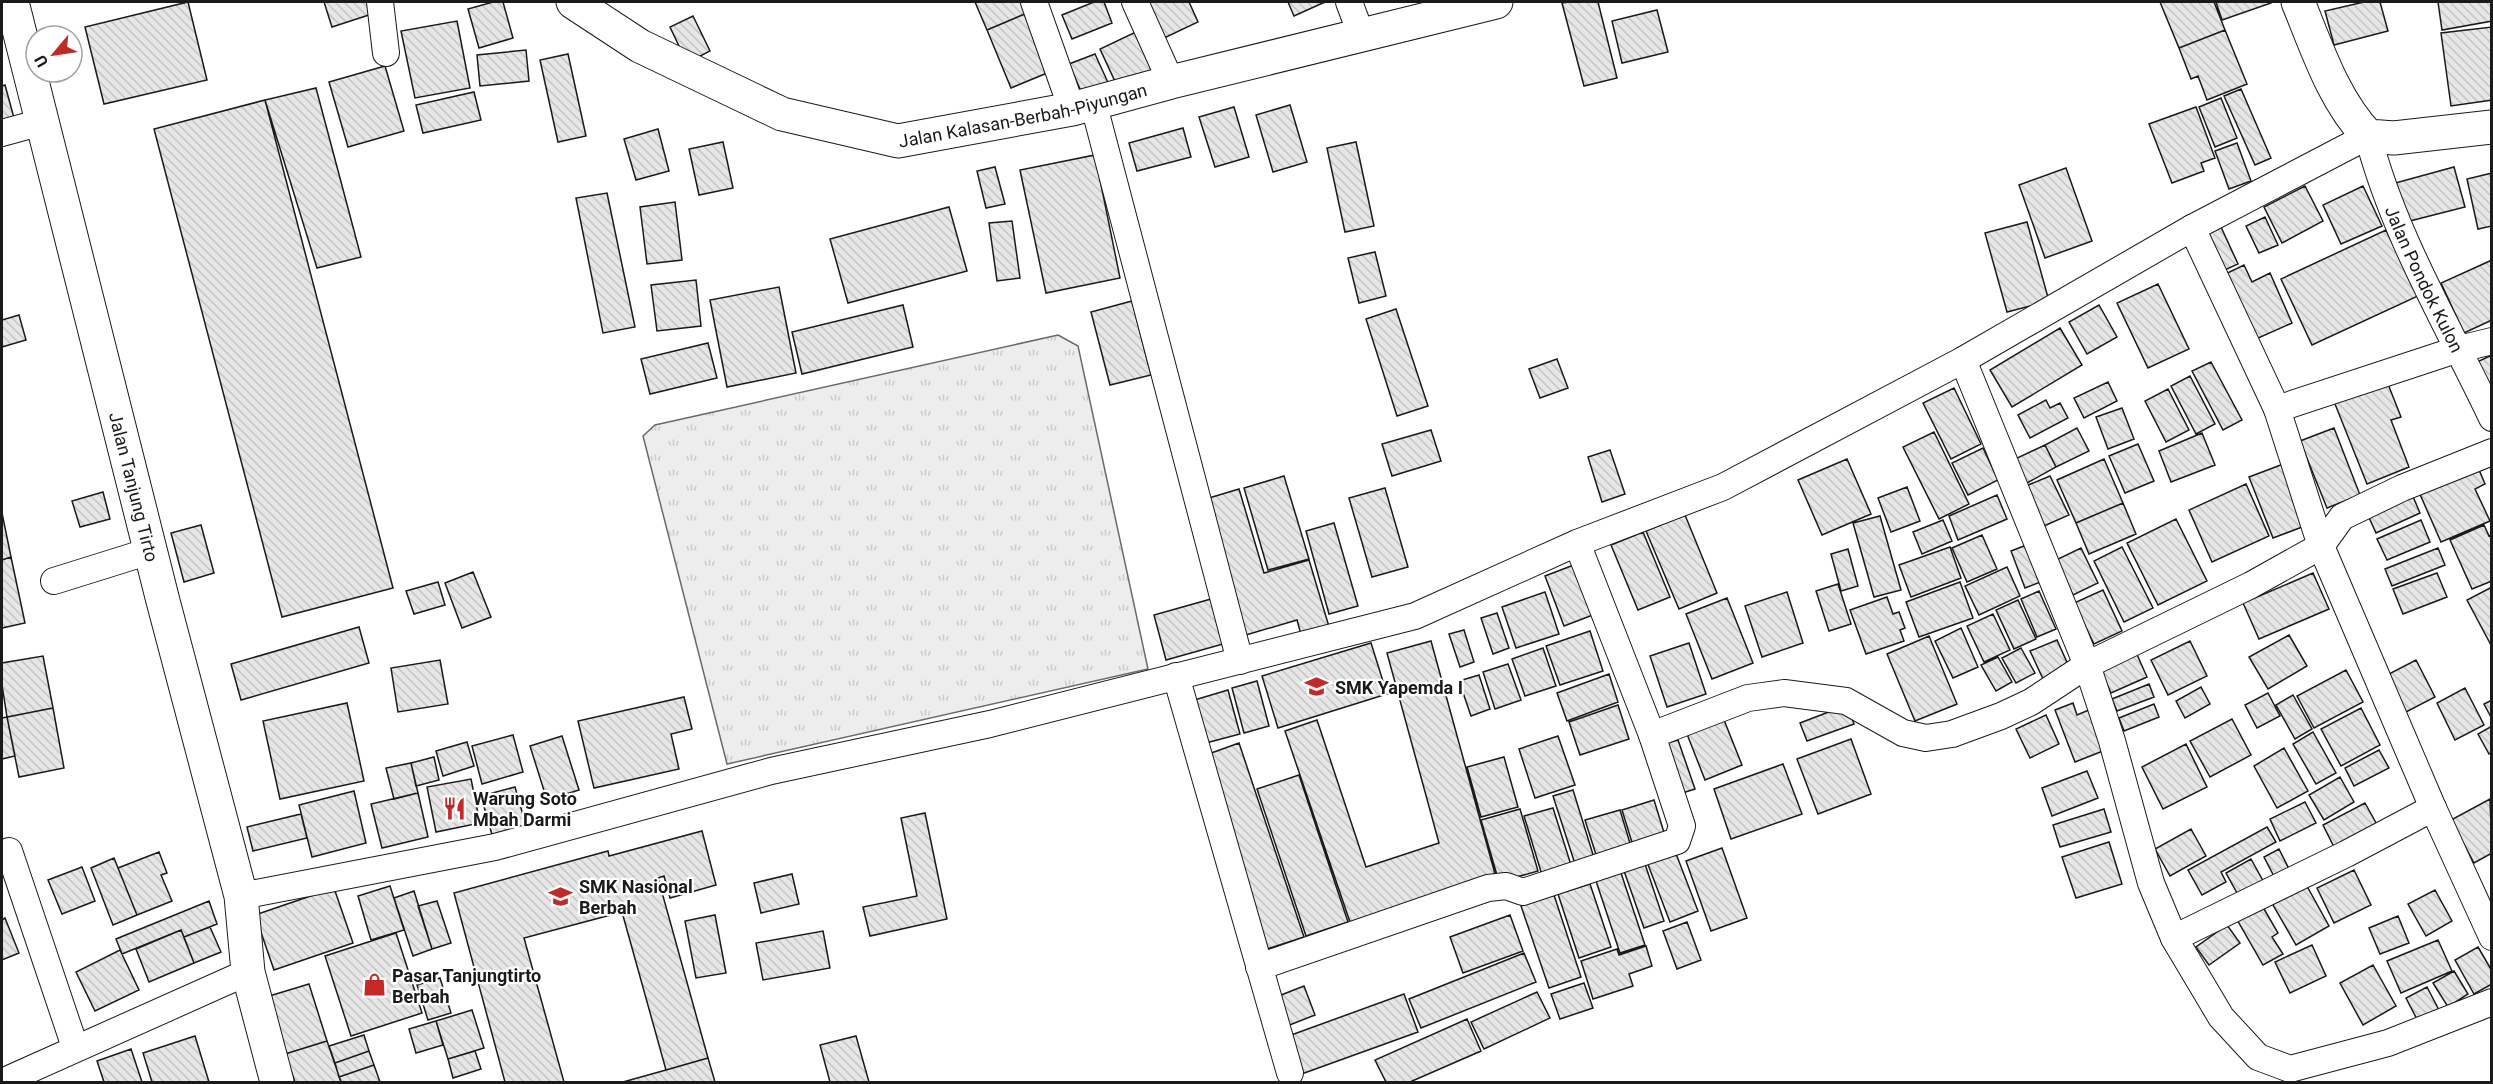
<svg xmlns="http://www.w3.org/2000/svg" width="2493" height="1084" viewBox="0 0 2493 1084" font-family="Roboto,sans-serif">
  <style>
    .grass { fill: url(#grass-tufts); stroke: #6a6a6a; stroke-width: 1.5 }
    .building { fill: url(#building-back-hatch); stroke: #1a1a1a; stroke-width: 1.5 }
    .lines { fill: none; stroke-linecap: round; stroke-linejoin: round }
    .street-casing { stroke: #1a1a1a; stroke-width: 28 }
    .secondary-casing { stroke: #1a1a1a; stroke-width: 35 }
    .street { stroke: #fff; stroke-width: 26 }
    .secondary { stroke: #fff; stroke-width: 33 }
    .labels { text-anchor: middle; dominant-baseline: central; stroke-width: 4.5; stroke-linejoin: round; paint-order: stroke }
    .street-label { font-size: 18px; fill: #1a1a1a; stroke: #fff }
    .poi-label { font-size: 18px; font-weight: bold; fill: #1a1a1a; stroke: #fff; text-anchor: start }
  </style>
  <defs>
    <pattern id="grass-tufts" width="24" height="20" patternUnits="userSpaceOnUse" patternTransform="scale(1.5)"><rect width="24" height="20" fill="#ededed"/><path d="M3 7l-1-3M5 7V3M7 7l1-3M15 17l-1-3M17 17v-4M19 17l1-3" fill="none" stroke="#cbcbcb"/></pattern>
    <pattern id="building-back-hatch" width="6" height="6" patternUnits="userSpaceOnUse" patternTransform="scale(1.5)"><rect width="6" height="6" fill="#e6e6e6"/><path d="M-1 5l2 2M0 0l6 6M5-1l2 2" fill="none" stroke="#c5c5c5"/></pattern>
  </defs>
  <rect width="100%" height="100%" fill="#fff"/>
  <path class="grass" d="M1058,335l20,11 70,323 -421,95 -84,-328 12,-11z"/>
  <path class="building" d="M188,2l19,78 -103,24 -19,-77z
    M324,2h47l4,11 -43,14z
    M493,2h10l10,36 -34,10 -11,-39z
    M975,2h47l5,11 -40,17z
    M1094,2h10l8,21 -40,16 -10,-24z
    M1144,2h45l9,20 -36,17z
    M1288,2h37l-31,14z
    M1569,2h29l19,76 -33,8 -22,-83z
    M2160,2h54l11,28 -46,18z
    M2216,2h55v1l-49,17z
    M2364,2h16l8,29 -54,14 -9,-34z
    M2438,2h54v19l-50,9z
    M1657,10l11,42 -46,11 -10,-42z
    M1027,13l25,58 -41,17 -24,-58z
    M693,16l17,35 -23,12 -17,-36z
    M457,21l13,67 -55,10 -14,-67z
    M2492,27v73l-41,6 -10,-73z
    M1140,30l19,41 -40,19 -19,-41z
    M2225,30l22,54 -40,16 -9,-24 -7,3 -12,-31z
    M526,50l3,31 -49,5 -3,-31z
    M568,54l18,82 -28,6 -18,-82z
    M1095,54l15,33 -26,11 -15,-34z
    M385,66l19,65 -56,16 -19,-65z
    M5,85l9,33 -12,3v-35z
    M316,88l45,169 -44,11 -52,-168z
    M2241,89l30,69 -16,7 -31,-69z
    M474,92l7,28 -58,13 -7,-28z
    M2221,98l16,40 -22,9 -16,-40z
    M265,100l128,488 -111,29 -128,-488z
    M1290,105l17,57 -34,10 -17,-57z
    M1234,107l15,50 -34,10 -16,-50z
    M2196,107l19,51 -14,5 3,8 -32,12 -23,-59z
    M1183,128l8,29 -54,14 -8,-28z
    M658,129l11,42 -33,9 -12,-41z
    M723,142l10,46 -34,7 -10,-46z
    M1356,142l18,84 -29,6 -18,-84z
    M2237,143l14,38 -22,8 -14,-38z
    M1095,155l25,123 -74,15 -26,-123z
    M995,167l10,37 -19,4 -9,-37z
    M2454,167l11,40 -67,17 -10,-39z
    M2066,168l26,73 -47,17 -26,-73z
    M2492,173v53l-14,3 -11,-50z
    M2305,186l18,35 -41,22 -18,-36z
    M2363,186l19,40 -41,18 -18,-39z
    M607,193l28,134 -32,6 -27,-135z
    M675,202l7,58 -35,4 -7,-57z
    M949,207l18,64 -119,32 -18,-64z
    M2265,217l13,28 -19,8 -13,-27z
    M1012,221l8,57 -23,3 -8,-58z
    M2027,222l22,79 -42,11 -22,-79z
    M2221,227l17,37 -22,10 -17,-36z
    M2386,230l32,66 -106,49 -31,-66z
    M1375,252l11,44 -27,7 -11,-45z
    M2492,260v60l-28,13 -23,-50z
    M2244,265l8,17 18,-9 22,50 -45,20 -30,-65z
    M696,280l5,46 -44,5 -6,-46z
    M2158,284l31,65 -41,19 -31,-65z
    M779,287l17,86 -69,14 -17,-87z
    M1132,301l19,74 -41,10 -19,-73z
    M903,305l10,42 -111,27 -10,-42z
    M2099,305l18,32 -30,17 -18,-32z
    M1396,309l32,97 -31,10 -31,-97z
    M19,315l7,25 -24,7v-27z
    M2060,328l22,37 -70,42 -22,-37z
    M708,343l9,35 -67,16 -9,-35z
    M2492,355v38l-15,-31z
    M1557,359l11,29 -28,10 -11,-29z
    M2211,362l31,58 -19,10 -31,-59z
    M2190,376l25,48 -19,10 -25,-48z
    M2386,379l15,38 -10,3 18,47 -42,17 -34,-85z
    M2108,382l9,19 -33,17 -10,-20z
    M1954,388l27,56 -30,15 -28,-56z
    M2168,389l21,41 -23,12 -21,-41z
    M2046,400l4,8 10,-5 8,15 -38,20 -12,-23z
    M2122,408l12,31 -26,10 -12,-32z
    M2077,428l12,23 -33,16 -11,-22z
    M2334,428l26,67 -33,13 -27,-67z
    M1431,430l10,31 -49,15 -10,-32z
    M1934,432l35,72 -30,15 -36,-72z
    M2202,433l13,32 -44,17 -12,-31z
    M2138,444l16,37 -29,12 -16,-37z
    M2045,445l11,22 -29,16 -12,-24z
    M1983,448l15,32 -30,15 -16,-32z
    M1610,450l15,44 -23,8 -14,-45z
    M1847,459l24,55 -49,21 -24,-55z
    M2104,459l19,44 -47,20 -19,-43z
    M2286,463l24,61 -37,14 -24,-61z
    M2477,465l8,19 -10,5 15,32 -49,21 -22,-50z
    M1284,476l25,83 -41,11 -24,-82z
    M2050,476l19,39 -25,11 -18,-40z
    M2246,484l23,52 -57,26 -23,-52z
    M1907,487l13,34 -29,11 -13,-34z
    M1385,488l23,79 -36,10 -23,-79z
    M1239,489l25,84 45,-13 21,70 -28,8 -5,-18 -58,17 -40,-136z
    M103,492l7,27 -30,8 -8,-26z
    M2411,492l9,21 -44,20 -9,-20z
    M1997,495l10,24 -49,21 -9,-24z
    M2123,503l13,31 -47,20 -13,-31z
    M2,513l9,44 -9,3z
    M1685,515l32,78 -38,16 -33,-78z
    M1880,516l21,74 -27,7 -21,-74z
    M2176,519l31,62 -49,24 -31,-62z
    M1943,520l9,21 -30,13 -9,-22z
    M2421,520l9,22 -43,18 -10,-21z
    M1334,523l24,83 -29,8 -23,-83z
    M201,525l13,48 -30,9 -13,-49z
    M2484,525l5,11 3,-1v46l-20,8 -22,-49z
    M1643,532l27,65 -32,13 -27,-65z
    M1982,535l15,34 -30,13 -15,-34z
    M2037,541l14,37 -26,10 -14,-37z
    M1950,547l11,31 -50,19 -12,-32z
    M2122,547l31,61 -29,14 -30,-61z
    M2081,548l17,35 -25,12 -17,-35z
    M2438,548l7,17 -53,21 -7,-17z
    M1848,549l10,37 -17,5 -10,-37z
    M11,557l14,66 -23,5v-68z
    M1579,563l19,50 -34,13 -19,-50z
    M2007,567l13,29 -41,19 -14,-29z
    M473,572l18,45 -29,11 -17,-45z
    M2313,573l16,36 -70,30 -16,-36z
    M2437,573l10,24 -44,17 -10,-25z
    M438,582l7,23 -31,9 -8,-23z
    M1960,582l13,36 -54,19 -13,-35z
    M1838,584l13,40 -22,7 -13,-40z
    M2492,587v60l-25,-47z
    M2103,590l19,41 -28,13 -20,-41z
    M2039,591l17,38 -19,8 -16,-38z
    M1545,592l14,42 -43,14 -14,-41z
    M1787,592l16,51 -41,14 -17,-51z
    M1887,597l6,17 6,-2 6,16 -5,2 4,11 -38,13 -16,-44z
    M1727,598l26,65 -41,16 -26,-65z
    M1211,599l12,45 -57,16 -12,-45z
    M2018,600l18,39 -22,10 -18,-39z
    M1497,613l12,35 -16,6 -12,-36z
    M1993,614l17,36 -26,12 -17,-36z
    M359,627l10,36 -128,37 -10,-36z
    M1961,628l17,39 -25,11 -18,-37z
    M1464,630l10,32 -14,5 -11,-33z
    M1590,631l13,40 -43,14 -14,-39z
    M2289,635l18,31 -39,23 -19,-32z
    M1929,636l28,68 -42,17 -28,-67z
    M2057,640l13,29 -26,12 -14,-30z
    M1431,641l64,233 -145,48 -65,-191 32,-11 49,147 73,-24 -52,-190z
    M2190,641l17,35 -39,19 -17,-35z
    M1371,643l16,51 -109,34 -16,-52z
    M1689,643l17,51 -39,13 -17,-51z
    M1543,648l13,38 -31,10 -13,-37z
    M2021,648l14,25 -19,10 -14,-25z
    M2135,650l12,27 -36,16 -12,-27z
    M43,656l10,52 -46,9 -5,-32v-22z
    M1998,657l14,25 -16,9 -15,-26z
    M440,660l8,44 -50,8 -7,-44z
    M2416,660l19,37 -29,15 -19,-37z
    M1508,664l13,36 -26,9 -12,-37z
    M2346,670l17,32 -49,26 -17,-32z
    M1609,674l9,28 -51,19 -10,-28z
    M1479,675l11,34 -19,7 -12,-35z
    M1257,681l12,45 -25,7 -12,-45z
    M2149,684l5,13 -37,14 -5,-12z
    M2201,687l9,17 -25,14 -9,-17z
    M2465,688l19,37 -29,15 -18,-37z
    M1228,690l12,44 -38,10 -11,-43z
    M2268,693l12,23 -23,12 -12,-23z
    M2293,695l19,34 -17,10 -19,-34z
    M684,697l8,32 -21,5 8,35 -85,19 -16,-67z
    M2492,700v19l-8,-15z
    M347,703l17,78 -84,18 -17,-78z
    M2073,703l4,12 19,-8 17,40 -38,15 -20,-52z
    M2154,704l5,13 -35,14 -5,-13z
    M1618,705l11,34 -49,16 -11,-33z
    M1847,705l7,19 -47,17 -7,-18z
    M53,708l11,60 -45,9 -12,-60z
    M2361,708l19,37 -39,21 -20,-37z
    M1722,715l20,50 -37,15 -20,-51z
    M2046,715l13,29 -29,14 -14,-29z
    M7,717l8,39 -13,3v-41z
    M2232,719l19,36 -41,22 -20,-36z
    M2492,726v26l-3,2 -11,-20z
    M2313,732l23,41 -20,11 -23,-40z
    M513,735l10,37 -41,12 -10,-38z
    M562,736l17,54 -32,10 -17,-54z
    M1558,736l17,49 -40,13 -16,-49z
    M1851,739l20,55 -53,20 -21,-55z
    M1678,740l17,49 -22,7 -16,-50z
    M467,742l7,24 -31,10 -7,-25z
    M1239,743l65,194 -37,12 -64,-193z
    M2186,744l21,43 -44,22 -21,-42z
    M2284,748l24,43 -31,17 -23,-42z
    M2379,750l10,18 -35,18 -9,-18z
    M434,757l5,23 -23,6 -5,-23z
    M1504,757l14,50 -37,10 -14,-50z
    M411,763l7,30 -24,6 -8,-31z
    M1783,764l19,50 -71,25 -17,-50z
    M2087,771l11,27 -46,18 -10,-28z
    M1299,775l49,147 -42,14 -49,-147z
    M2340,777l14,25 -30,18 -15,-25z
    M471,779l9,44 -44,9 -9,-45z
    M515,787l12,42 -34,9 -12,-42z
    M1573,790l22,71 -19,6 -23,-71z
    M354,791l12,52 -54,14 -13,-52z
    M418,793l10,44 -46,11 -11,-44z
    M2490,799l2,54 -18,10 -23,-43z
    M1654,800l12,39 -32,10 -12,-39z
    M2305,802l11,21 -36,18 -10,-22z
    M2365,803l16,29 -43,23 -15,-30z
    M1553,808l18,57 -29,10 -18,-59z
    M1520,809l18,62 -39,11 -18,-62z
    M2104,809l7,23 -51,15 -7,-22z
    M1620,810l12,40 -34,11 -13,-41z
    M925,813l22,106 -77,17 -7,-29 54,-11 -16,-78z
    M301,814l6,24 -54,13 -6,-24z
    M2267,827l9,15 -55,30 5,10 -24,13 -14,-25z
    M2191,829l15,27 -36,20 -15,-27z
    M702,831l14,54 -46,13 -6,-22 -6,2 50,180 -42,12 -44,-158 -98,26 40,144h-59l-51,-189 154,-42 1,5z
    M2109,842l13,42 -46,14 -14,-41z
    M1722,848l25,70 -36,13 -25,-70z
    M2279,849l14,28 -15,7 -14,-27z
    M1675,851l23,60 -28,11 -23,-60z
    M159,852l8,21 -6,2 11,26 -35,14 -19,-47z
    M114,858l23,57 -24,10 -22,-57z
    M2251,859l16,29 -25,14 -16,-29z
    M1644,861l20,60 -20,7 -21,-60z
    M82,867l13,34 -33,13 -14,-34z
    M1620,870l25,75 -25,8 -25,-75z
    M2354,870l17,35 -37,18 -17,-35z
    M792,874l7,30 -38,9 -7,-30z
    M2303,879l26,47 -33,19 -27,-47z
    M1590,884l21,63 -32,11 -21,-64z
    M390,886l14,44 -33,10 -13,-44z
    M334,888l19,55 -79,27 -19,-55z
    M2435,890l17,31 -26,15 -18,-32z
    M414,891l18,58 -19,7 -19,-58z
    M1554,895l27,82 -32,11 -28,-82z
    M209,901l8,23 -33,13 -3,-7 -59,24 -6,-15z
    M437,901l14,42 -19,6 -14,-43z
    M2260,902l18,31 -6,4 11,17 -20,11 -28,-49z
    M715,915l11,58 -30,5 -11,-57z
    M1510,915l13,36 -60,22 -13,-36z
    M2398,916l11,27 -29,11 -11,-26z
    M5,918l14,35 -17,7v-40z
    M1687,922l14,38 -24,9 -14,-38z
    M2227,925l13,18 -31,22 -13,-18z
    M210,927l11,25 -27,11 -10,-26z
    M181,930l13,33 -45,19 -13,-33z
    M823,931l7,37 -67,12 -7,-37z
    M396,933l26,80 -71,23 -26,-80z
    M2438,940l14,31 -51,22 -14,-32z
    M2312,945l14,31 -36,17 -15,-31z
    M1646,946l6,20 -23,8 4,12 -40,13 -12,-38 36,-12 2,6z
    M2478,947l14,24v13l-18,10 -19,-34z
    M120,950l19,40 -44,21 -19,-39z
    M1524,953l12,29 -115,46 -12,-29z
    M2373,965l23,41 -33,19 -23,-42z
    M2454,971l14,23 -20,13 -15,-24z
    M440,978l11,35 -23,7 -11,-35z
    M1584,983l9,25 -33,11 -9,-25z
    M309,984l18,57 -42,13 -19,-57z
    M1304,986l11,29 -28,11 -11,-29z
    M2427,987l14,27 -21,11 -14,-27z
    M1537,992l13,26 -66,31 -13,-27z
    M1404,994l14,38 -122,44 -13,-38z
    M472,1010l12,38 -36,11 -12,-38z
    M1467,1019l14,32 -71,31h-24l-11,-22z
    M436,1021l7,24 -27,8 -7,-24z
    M364,1035l5,16 -34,12 -6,-17z
    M195,1036l14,46h-57l-9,-29z
    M856,1036l13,46h-39l-10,-37z
    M327,1041l14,41h-46l-10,-28z
    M131,1049l11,33h-38l-7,-21z
    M369,1051l5,14 -35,12 -4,-14z
    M475,1051l6,18 -28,9 -5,-19z
    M708,1058l7,24h-92l43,-12z
    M374,1065l6,17h-39l-2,-5z"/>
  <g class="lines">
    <defs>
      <g id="street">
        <path d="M380,2l6,51"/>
        <path d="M1034,2l38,107"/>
        <path d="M1135,2l36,80"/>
        <path d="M1349,2l12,32"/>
        <path d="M1093,102l147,559"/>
        <path d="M2,133l40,-11"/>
        <path d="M2192,228l85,181"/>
        <path d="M2492,341l-33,8 -182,60 44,137 112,262 59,129"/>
        <path d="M1963,360l124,305 25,76 39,142 23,55 47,79 37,40 32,12 98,-26 104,-41"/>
        <path d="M54,581l96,-30"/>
        <path d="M1176,676l114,397"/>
        <path d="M1652,735l96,-37 36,-5 62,8 57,32 23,5 26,-4 49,-18 30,-14 56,-37 164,-80 70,-39 21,-29 60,-29 90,-36"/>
        <path d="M9,851l66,196"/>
        <path id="s1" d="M241,896l254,-49 276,-76 219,-47 425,-108 162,-73 146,-56 240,-127 229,-132 176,-92c26,100 80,189 124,282"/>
        <path d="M2174,938l172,-84 87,-46"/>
        <path d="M1259,967l229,-79 18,-2 17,6 154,-51 5,-15 -30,-91 -75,-192"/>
        <path d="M2,1082l246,-110"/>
      </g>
      <g id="secondary">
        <path id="s2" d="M12,2l151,599 78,295 7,76 29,110"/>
        <path id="s3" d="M573,2l67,44 142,68 116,27 174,-32 99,-27 325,-80"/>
        <path d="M2298,2c19,46 35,97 70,134l26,2 98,-11"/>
      </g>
    </defs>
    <use href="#street" class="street-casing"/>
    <use href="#secondary" class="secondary-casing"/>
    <use href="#street" class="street"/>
    <use href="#secondary" class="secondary"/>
  </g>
  <defs>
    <symbol id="school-bare" viewBox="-9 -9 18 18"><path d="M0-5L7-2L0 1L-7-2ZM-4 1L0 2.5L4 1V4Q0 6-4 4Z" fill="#c62828" stroke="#fff" stroke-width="2.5" paint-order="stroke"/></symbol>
    <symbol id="restaurant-bare" viewBox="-9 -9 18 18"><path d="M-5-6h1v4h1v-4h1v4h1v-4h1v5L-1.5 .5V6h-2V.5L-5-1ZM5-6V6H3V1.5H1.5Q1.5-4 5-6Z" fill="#c62828" stroke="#fff" stroke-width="2.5" paint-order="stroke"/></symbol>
    <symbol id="shop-bare" viewBox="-9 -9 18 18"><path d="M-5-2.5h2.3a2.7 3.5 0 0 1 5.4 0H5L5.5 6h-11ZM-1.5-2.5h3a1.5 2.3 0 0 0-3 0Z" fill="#c62828" stroke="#fff" stroke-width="2.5" paint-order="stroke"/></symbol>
  </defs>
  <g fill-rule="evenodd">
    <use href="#school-bare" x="1300" y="670" width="33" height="33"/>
    <use href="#restaurant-bare" x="438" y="792" width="33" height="33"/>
    <use href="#school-bare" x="544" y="880" width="33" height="33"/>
    <use href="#shop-bare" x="358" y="968" width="33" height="33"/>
  </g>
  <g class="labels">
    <g class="street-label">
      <text stroke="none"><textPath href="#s3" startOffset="484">Jalan Kalasan-Berbah-Piyungan</textPath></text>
      <text stroke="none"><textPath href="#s1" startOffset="2430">Jalan Pondok Kulon</textPath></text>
      <text stroke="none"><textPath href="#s2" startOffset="500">Jalan Tanjung Tirto</textPath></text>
    </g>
    <g class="poi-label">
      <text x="1335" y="687">SMK Yapemda I</text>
      <text x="473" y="798">Warung Soto<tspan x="473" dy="21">Mbah Darmi</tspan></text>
      <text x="579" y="886">SMK Nasional<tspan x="579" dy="21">Berbah</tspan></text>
      <text x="392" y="975">Pasar Tanjungtirto<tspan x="392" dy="21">Berbah</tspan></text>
    </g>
  </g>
  <rect width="2493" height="1084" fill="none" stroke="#1a1a1a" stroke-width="6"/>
  <g transform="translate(54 54) rotate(241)"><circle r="28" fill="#ffffff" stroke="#a3a3a3" stroke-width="1.5"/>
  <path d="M0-4.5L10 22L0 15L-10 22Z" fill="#c62828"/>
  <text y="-9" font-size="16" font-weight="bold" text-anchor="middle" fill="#1a1a1a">U</text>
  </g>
</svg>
